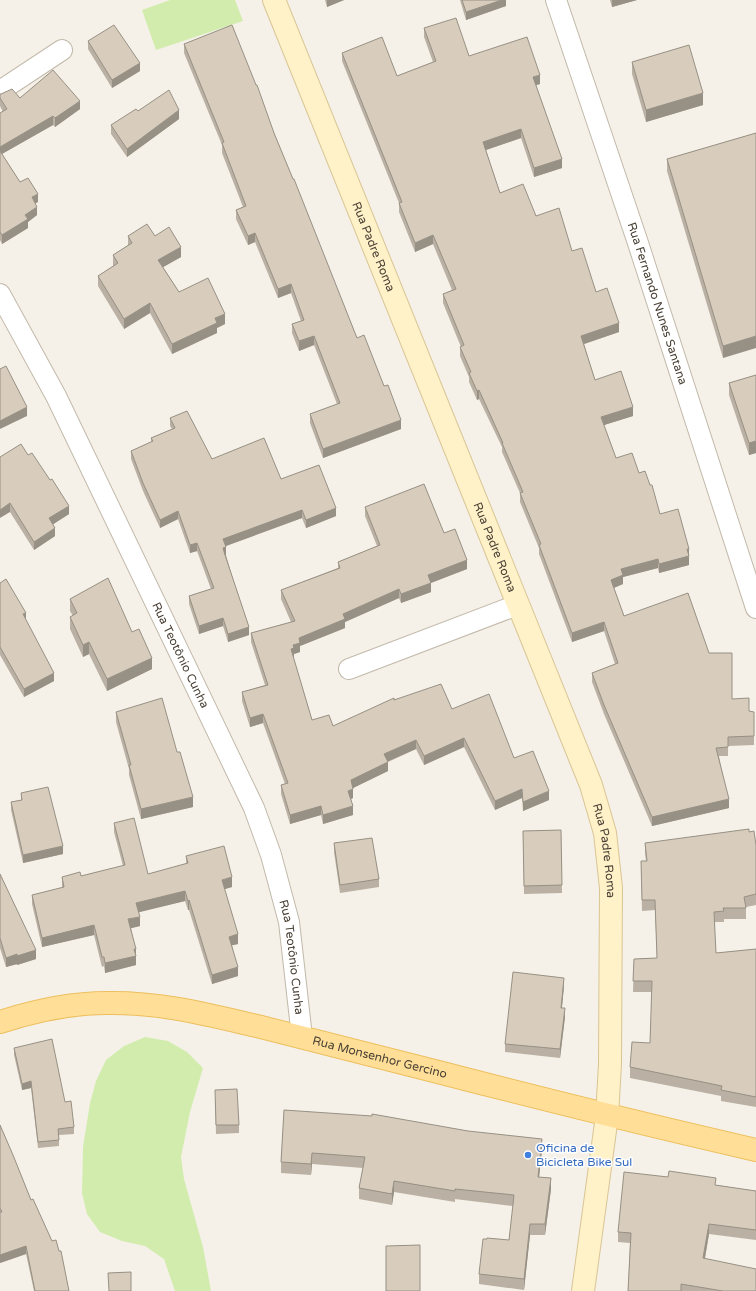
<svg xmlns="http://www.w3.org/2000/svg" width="756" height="1291" viewBox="0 0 756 1291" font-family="'Varela Round',sans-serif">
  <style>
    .green { fill: #d2ecae }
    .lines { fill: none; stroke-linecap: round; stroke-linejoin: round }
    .street-casing { stroke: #c2b9aa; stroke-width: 22 }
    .secondary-casing { stroke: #d9c594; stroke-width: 24 }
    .primary-casing { stroke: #edbf5e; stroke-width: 24 }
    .street { stroke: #fff; stroke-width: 20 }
    .secondary { stroke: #fff1c8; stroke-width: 22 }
    .primary { stroke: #ffdf97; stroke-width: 22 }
    .wall { fill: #bab0a3 }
    .shaded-wall { fill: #979084 }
    .building { fill: #d8cdbd; stroke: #979084 }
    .shop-dot { fill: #3f7fe0; stroke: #fff; stroke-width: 1.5 }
    .labels { text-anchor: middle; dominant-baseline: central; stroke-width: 3; stroke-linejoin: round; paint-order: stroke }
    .street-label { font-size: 12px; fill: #4a4136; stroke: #fff }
    .shop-label { font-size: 12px; fill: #366cbe; stroke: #fff; text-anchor: start }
  </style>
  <rect width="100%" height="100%" fill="#f5f1e8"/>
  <path class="green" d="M170,0h65l8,21 -87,29 -14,-40z
    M145,1037l23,4 19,11 16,16 -13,44 -9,45 3,22 19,68 8,44h-36l-11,-32 -19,-13 -23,-5 -22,-9 -13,-18 -5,-21 1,-46 7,-44 6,-22 10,-21 18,-14z"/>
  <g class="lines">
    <defs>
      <g id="street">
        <path id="s1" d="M556,0l81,240 119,368"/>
        <path d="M0,91l62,-41"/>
        <path id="s2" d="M0,294l56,102 198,412 17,47 18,67 13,115"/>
        <path d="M349,669l168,-64"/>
      </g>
      <g id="secondary">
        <path id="s3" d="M274,0l317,785 14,48 6,55 -1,176 -3,52 -24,175"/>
      </g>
      <g id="primary">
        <path id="s4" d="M0,1022c34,-11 71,-19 107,-19 54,-1 102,12 154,24 60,15 120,31 181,46 104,27 209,53 314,77"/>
      </g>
    </defs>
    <use href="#street" class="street-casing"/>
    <use href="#secondary" class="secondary-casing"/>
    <use href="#primary" class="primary-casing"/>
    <use href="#street" class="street"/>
    <use href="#secondary" class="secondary"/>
    <use href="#primary" class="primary"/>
  </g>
  <path class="wall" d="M325,0h19l-17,7z
    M460,0h46v6l-40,14z
    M610,0h27l-25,7z
    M424,28l45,28 71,28 -4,1 26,83 -28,9 -13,-39 -35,12 14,43 36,23 36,35 47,81 -35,12 11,36 38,36 -29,9 12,33 23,15 11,12 10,29 29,35v16l-30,8 -1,-5 -35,9v7l-9,4 10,28 85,37 23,46 17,12 5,1v33l-26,1v10h-9l10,52 -77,18 -48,-112 -12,-32v-9l23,-9 -11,-33 -32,11 -33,-88v-6l-19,-46v-9l-18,-41v-5l-23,-48 -2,1 -8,-18v-5l-9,-21v-9h1l-18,-44v-9l9,-4 -19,-46 -18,8 -16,-40v-9l-57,-142v-8l55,23 36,-14 -9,-25z
    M88,41l52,30 -28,17 -24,-39z
    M184,44l90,89 83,205 44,91 -78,29 -13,-35v-9l27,-10 -23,-59 -15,6 -7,-18v-9l9,-3 -10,-28 -13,5 -23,-56 -7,3 -12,-26v-9l7,-3 -21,-54v-8l-38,-92z
    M632,62l71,43 -57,17 -14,-48z
    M0,94l80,15 -25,18 -2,-2 -51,29 18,28 18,20 -3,1 2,12 -9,7v6l-26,16 -2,-4v-127l3,-1 -3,-6z
    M138,111l41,8 -52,38 -16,-23v-9z
    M756,133l-33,225 -56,-187v-12z
    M128,236h27l26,21 -18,10 16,25 46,32 -8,4v5l-45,21 -22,-41 -26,16 -26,-43v-10l15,-10v-11l15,-10z
    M756,375v78l-7,2 -20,-60v-12z
    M170,418l42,41 69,20 55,37 -30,12 -4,-10 -76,28v9l23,80 -21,7 -5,-16 -24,8 -10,-30v-8l22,-7 -14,-38 -7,2 -12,-34 -18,9 -17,-37 -12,-32v-8l20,-9v-4l21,-9 -2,-3z
    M0,457l69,57 -16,10 2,12 -21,14 -24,-38z
    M365,507l79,26 23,36 -36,14v9l-30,11 -2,-5 -54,24v6l-45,18v6l-6,2v3l-1,1 19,62 21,6 61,-26 58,9 62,49 35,42 -26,11 -1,-13 -27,12 -31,-63 -40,18 -8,-16 -28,13v9l-35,17v10l-2,1 2,16 -30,9 -2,-9 -31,9 -9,-30v-9l4,-1 -22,-61 -13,4 -8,-26v-9l23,-7 -14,-43v-9l40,-11 -10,-23v-9l57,-22v-6l39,-16 -12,-30z
    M0,583l54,98 -30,16 -24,-42z
    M70,599l62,33 20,37 -45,22 -18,-37 -6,3 -13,-28v-12l3,-1 -3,-5z
    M116,712l77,95 -52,12 -12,-44v-6l-13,-47z
    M21,793l42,61 -40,9 -12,-53v-8l10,-2z
    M114,823l34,51 38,-10v-8l46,31 -8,2 14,55 -6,1 6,31 -26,8 -23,-74h-1l-3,-9 -47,11 2,14 -9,2 5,26v11l-31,8 -1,-7 -2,1 -8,-32 -52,12 -10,-43v-9l30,-7v-11l19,-1 42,-10 -9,-34z
    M561,830l1,63 -38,1 -1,-63z
    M749,832l7,13v60l-10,2v12h-22v3h-10l2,31 40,-4v158l-35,-6v-5l-91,-18v-11l20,-24 2,-51h-19l1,-33 23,-1 -2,-48 -13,1 -1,-50h5l-1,-8v-10z
    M334,843l45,36v8l-39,6 -6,-41z
    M0,874l36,85 -19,6v-1l-11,3 -6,-19z
    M564,986l-2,22 3,9 -5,41 -55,-6v-8z
    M14,1048l51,54 9,25v7l-15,1v11l-21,2 -7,-60 -9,2 -8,-35z
    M215,1098l24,27v8l-23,1z
    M284,1110l258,40 -3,27 12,12 -6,46h-15l-6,55 -45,-6v-10l30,-34 4,-34 -58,-7v3l-61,-10 -2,13 -33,-6v-11l4,-20 -51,-4 -1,11 -30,-2v-11z
    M0,1125l31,75 38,91h-35l-8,-37 -26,9z
    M716,1185l40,6v49l-47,-6 -4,25 51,32h-128l2,-48 -12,-1v-10z"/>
  <path class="shaded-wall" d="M327,0h17l-17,7z
    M502,0h4v6l-40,14v-8z
    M612,0h25l-25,7z
    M140,63v8l-28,17v-8z
    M540,75v9l-7,2v-9z
    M703,93v12l-57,17v-12z
    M80,101v8l-25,18v-9z
    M179,110v9l-52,38v-8z
    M53,116v9l-53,30v-8z
    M521,129v9l-38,13v-9z
    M562,159v9l-28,9v-9z
    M38,194v8l-6,3v-8z
    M37,207v8l-9,7v6l-26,16v-9l23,-20z
    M255,233v9l-7,3v-9z
    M433,235v9l-18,8v-9z
    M181,247v10l-23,13v-10z
    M291,284v9l-13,5v-9z
    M150,303v10l-26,16v-10z
    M225,314v10l-8,4v5l-45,21v-10l43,-26z
    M619,323v9l-38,13v-9z
    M314,336v9l-15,6v-10z
    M756,336v12l-33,10v-12z
    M479,390v9l-2,1v-9z
    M27,407v9l-27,13v-8z
    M633,407v9l-32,10v-9z
    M401,420v9l-78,29v-9z
    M756,441v12l-7,2v-12z
    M10,503v9l-10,6v-8z
    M69,506v8l-20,13v-9z
    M336,508v8l-30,12v-8z
    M302,510v8l-79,29v-8z
    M178,511v8l-18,9v-8z
    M55,528v8l-21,14v-8z
    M197,543v8l-7,2v-8z
    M226,547v8l-3,1v-8z
    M689,549v16l-30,8v-9z
    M658,559v9l-35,9v7l-12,5v-9l10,-11z
    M467,560v9l-39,15v-9z
    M431,583v9l-30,11v-9z
    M399,589v9l-54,24v6l-45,18v6l-6,2v3l-3,1v-9l8,-11 44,-24z
    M26,613v8l-3,-7z
    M223,618v8l-24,8v-8z
    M604,622v9l-32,11v-9z
    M249,627v8l-21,7v-8z
    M89,642v12l-6,3v-12z
    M152,658v11l-45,22v-12z
    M54,673v8l-30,16v-8z
    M263,714v9l-13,4v-9z
    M464,738v9l-40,18v-9z
    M416,740v9l-32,14v-9z
    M388,762v9l-37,18v-9z
    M353,789v9l-5,2v-9z
    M522,789v9l-27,12v-9z
    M549,791v9l-26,11v-9z
    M193,797v10l-52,12v-10z
    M729,799v9l-77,18v-9z
    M321,806v9l-31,9v-9z
    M353,806v9l-30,9v-9z
    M63,846v8l-40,9v-8z
    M232,877v10l-10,3v-10z
    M185,891v10l-49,12v-10z
    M189,900v10h-1v-9z
    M140,917v9l-12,3v-10z
    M94,925v10l-52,12v-9z
    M238,934v10l-9,2v-9z
    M136,949v16l-31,8v-10z
    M36,950v9l-19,6v-9z
    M17,954v10l-11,3v-9z
    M238,967v9l-26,8v-9z
    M564,978v8l-3,30v-8z
    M565,1008v9l-5,41v-9z
    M31,1081v7l-9,2v-6z
    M542,1139v11l-4,37v-10z
    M312,1153v11l-1,11v-11z
    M551,1178v11l-6,46v-11z
    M394,1181v11l-2,13v-11z
    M530,1224v11l-6,55v-11z
    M709,1224v10l-6,34v-10z
    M26,1246v8l-26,9v-8z"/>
  <path class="building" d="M462,0h40l-36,12z
    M456,18l13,38 58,-19 13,38 -7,2 29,82 -28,9 -13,-39 -38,13 17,51 23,-9 13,32 23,-8 13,43 10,-3 14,44 11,-4 12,35 -38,13 14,44 26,-9 12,36 -32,10 15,41 16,-5 7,20 6,-2 5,14h2l8,29 18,-5 11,40h-2l2,7 -30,8 -1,-5 -37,10 2,6 -12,5 13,36 64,-23 21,60h23v46l17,-1v13l5,1v24l-26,1v10l-12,1 13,51 -77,18 -48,-112 -12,-32 26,-10 -14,-41 -32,11 -33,-88 2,-1 -21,-51 3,-1 -21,-49h1l-24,-53 -2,1 -8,-18 2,-1 -11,-25 4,-2 -21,-51 13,-5 -23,-54 -18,8 -16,-40 3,-1 -60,-149 40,-16 15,39 39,-15 -12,-33z
    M114,25l26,38 -28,17 -24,-39z
    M232,25l24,60h1l17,48 19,46h1l63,159 7,-3 20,51 4,-1 13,35 -78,29 -13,-35 30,-11 -26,-67 -15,5 -7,-17 12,-4 -13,-36 -13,5 -23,-56 -7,3 -12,-26 10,-4 -24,-63 2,-1 -40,-98z
    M689,45l14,48 -57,17 -14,-48z
    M53,70l27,31 -25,17 -2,-2 -53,31v-34l7,-4 -7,-11v-4h1l11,-5 8,9z
    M169,90l10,20 -52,39 -16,-24 25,-16 2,2z
    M756,133v203l-33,10 -56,-187z
    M0,151l20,31 8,-4 10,16 -6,3 5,10 -12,8 3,4 -26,16 -2,-3z
    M147,224l8,12 14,-9 12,20 -23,13 21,32 29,-14 17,36 -10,4 2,5 -45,21 -22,-41 -26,16 -26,-43 20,-13 -5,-8 19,-12 -4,-7z
    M6,366l21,41 -27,14v-52z
    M756,375v66l-7,2 -20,-60z
    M187,411l25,48 52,-21 17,41 38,-14 17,43 -30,12 -4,-10 -79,29 3,8 -3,1 2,7 24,72 -21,7 -5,-16 -24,8 -10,-30 25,-8 -17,-45 -7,2 -12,-34 -18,9 -17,-37 -12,-32 22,-10 -2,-3 24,-10 -5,-10z
    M21,444l7,11 4,-2 18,27 2,-1 17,27 -20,12 6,10 -21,14 -24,-39 -10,7v-53z
    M424,484l20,49 11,-4 12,31 -39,15 3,8 -30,11 -2,-5 -56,25 2,5 -46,19 1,5 -7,2 1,3 -3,1 21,71 17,-5 4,11 61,-28v2l47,-16 11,25 37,-15 25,64 19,-7 16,40 -26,11 -1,-13 -27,12 -31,-63 -40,18 -8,-16 -32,14 4,8 -37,18 2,9 -5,2 5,15 -30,9 -2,-9 -31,9 -9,-30 7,-2 -25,-69 -13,4 -8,-26 26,-7 -17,-52 44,-12 -14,-31 59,-22 -2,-6 42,-17 -15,-38z
    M108,578l24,54 7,-3 13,29 -45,21 -18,-37 -6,3 -13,-28 7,-4 -7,-14z
    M6,579l20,34 -3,1 31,59 -30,16 -24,-42v-64z
    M162,698l15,54h3l13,45 -52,12 -12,-44h2l-15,-53z
    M48,787l15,59 -40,9 -12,-53 11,-2 -1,-7z
    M134,818l14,56 40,-11 -2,-7 38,-10 8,31 -10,3 16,54 -9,3 9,30 -26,8 -23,-75 -1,1 -3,-10 -49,12 4,14 -12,2 8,30h-2l2,7 -31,7 -1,-6h-2l-8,-32 -52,13 -10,-43 32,-8 -2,-10 18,-5 1,4 44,-11 -11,-42z
    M749,829v3l5,-1 2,14v49l-12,3 2,11h-23l1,3 -10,1 2,41 40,-4v148l-35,-7 1,-4 -92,-19 2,-25 18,1 2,-62h-19l1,-22 23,-1 -2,-58h-13l-1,-39h6l-2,-18z
    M561,830l1,55 -38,1 -1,-55z
    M372,838l7,41 -39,6 -6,-42z
    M0,874l36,76 -19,6v-2l-11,4 -6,-20z
    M513,972l51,6 -3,30h4l-5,41 -55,-5z
    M52,1039l13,63 6,-1 3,26 -16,2 1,11 -21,2 -7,-61 -9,3 -8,-36z
    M237,1089l2,36h-23l-1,-35z
    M284,1110l88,6v-2l96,17 74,8 -4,38 13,1 -6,46h-15l-6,55 -45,-5 4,-35h4v-1l22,2 5,-45 -59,-6v2l-61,-10 -2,13 -33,-6 6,-31 -53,-4 -1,11 -30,-2z
    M0,1125l13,30 18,45 2,-1 19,42 4,-1 3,11h2l8,40h-34l-9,-45 -26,9v-43h2l-2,-4z
    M669,1171l47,7 -1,7 41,6v39l-47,-6 -6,34 53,11v22h-33l-42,-7v7h-53l3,-58 -13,-1 6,-60 44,5z
    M420,1245v46h-34v-45z
    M131,1272v19h-22l-1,-18z"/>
  <circle class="shop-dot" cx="528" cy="1155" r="4"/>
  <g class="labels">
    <g class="street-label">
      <text stroke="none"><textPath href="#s3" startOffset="266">Rua Padre Roma</textPath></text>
      <text stroke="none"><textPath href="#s1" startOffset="320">Rua Fernando Nunes Santana</textPath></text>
      <text stroke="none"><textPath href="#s3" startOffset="590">Rua Padre Roma</textPath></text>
      <text stroke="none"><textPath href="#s2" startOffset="404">Rua Teotônio Cunha</textPath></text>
      <text stroke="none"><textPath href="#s3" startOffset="914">Rua Padre Roma</textPath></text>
      <text stroke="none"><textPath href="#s2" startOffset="728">Rua Teotônio Cunha</textPath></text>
      <text stroke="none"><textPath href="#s4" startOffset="388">Rua Monsenhor Gercino</textPath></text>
    </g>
    <g class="shop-label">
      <text x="536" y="1148">Oficina de<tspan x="536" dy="14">Bicicleta Bike Sul</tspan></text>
    </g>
  </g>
</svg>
